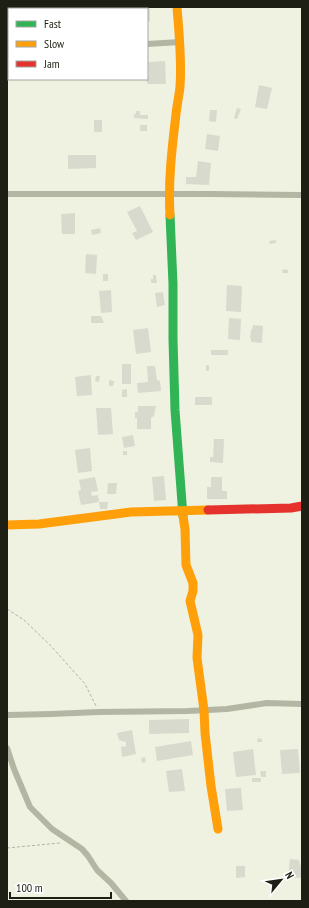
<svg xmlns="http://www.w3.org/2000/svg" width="309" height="908" viewBox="0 0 309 908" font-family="'PT Sans Narrow',sans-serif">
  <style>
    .building { fill: #d8dacd }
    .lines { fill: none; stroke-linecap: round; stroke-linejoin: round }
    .path { stroke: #b1b3a4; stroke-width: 1; stroke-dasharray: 3 2; stroke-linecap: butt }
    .street { stroke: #b4b6a4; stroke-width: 6 }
    .fast { stroke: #30b455; stroke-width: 9 }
    .slow { stroke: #ff9f0a; stroke-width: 9 }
    .jam { stroke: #e5322d; stroke-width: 9 }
  </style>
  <rect width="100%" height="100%" fill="#eff2e1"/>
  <path class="building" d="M125,7h25v14h-3v-12h-22z
    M165,61l1,23h-18l-3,-5h2v-3l2,-1 -1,-13z
    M259,85l13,3 -5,21 -12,-2z
    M237,108l4,1 -4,10 -3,-1z
    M210,110h7l-1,12 -7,-1z
    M136,111h4v4h8v4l-14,-1v-4h2z
    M94,120h8v12h-8z
    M140,125h7v6h-7z
    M207,134l13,2 -2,15 -13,-2z
    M68,155h28v13l-28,1z
    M198,161l13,2 -2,22 -23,-1v-7h10z
    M140,206l13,26 -17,8 -4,-7 5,-2 -10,-19z
    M75,213v21h-13l-1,-20z
    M100,228l1,5 -9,2 -1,-5z
    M276,240v3l-6,1 -1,-3z
    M86,254l11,1 -1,19 -11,-1z
    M283,269l5,1v3h-6z
    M103,274h5v7h-5z
    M153,275h3l1,8h-6v-4h2z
    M227,285l15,1 -1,26 -15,-1z
    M111,290l1,22 -11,1 -2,-22z
    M163,292l2,13 -8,2 -2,-14z
    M91,316h10l3,7h-13z
    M229,318l12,1 -1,21 -12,-1z
    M253,325l10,1 -1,17 -11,-1v-4h-1l1,-8h1z
    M148,328l3,24 -15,2 -3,-24z
    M211,350h17v5h-17z
    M122,364h9v20h-9z
    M206,365h3v6h-3z
    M147,366h8l2,14 3,1 1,10 -23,2 -1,-10 11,-1z
    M91,375l1,20 -15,1 -2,-19z
    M96,376h4l-1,6 -4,-1z
    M109,380l5,1 -1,5h-4z
    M127,389v8h-5v-7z
    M195,397h17v8h-17z
    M138,406h18l-2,10 -3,2v11h-14v-11h-2v-6h3z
    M96,408h15l2,26 -15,1z
    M133,435l2,11 -11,2 -2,-11z
    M214,439h10l-1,24 -13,-1v-5h3z
    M90,448l2,23 -14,2 -3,-23z
    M123,451h4v4h-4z
    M164,476l2,24 -12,1 -2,-24z
    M95,477l3,14 -7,1 1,4 6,-1 1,7 -18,3 -3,-14 3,-1 -2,-10z
    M211,477h11v14h5v8h-20v-12h4z
    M108,483h9l-1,11h-9z
    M99,502h9l-1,7h-7z
    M189,719v14l-40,1v-14z
    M132,730l4,24 -14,3 -1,-10 5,-1v-4l-7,-2 -2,-7z
    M258,738l4,1v3h-5z
    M191,741l2,14 -36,6 -2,-14z
    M253,749l3,26 -20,2 -3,-25z
    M298,749l2,24 -18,1 -2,-24z
    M145,757l1,5 -4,1 -1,-5z
    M182,769l3,22 -16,1 -3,-21z
    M260,771h6v6h-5z
    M252,778h9v4h-9z
    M241,788l2,22 -16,1 -2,-22z
    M290,859l9,1 3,11v7l-14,-1z
    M236,866h9v11l-9,1z"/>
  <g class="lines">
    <path class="path" d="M7,609l17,11 26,25 35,39 11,22
      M7,848l53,-5"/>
    <path class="street" d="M147,44l33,-2
      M7,49h2
      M7,194h205l90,1
      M7,715l44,-1 48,-2 89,-1 39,-2 40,-6 35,1
      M7,748l7,21 16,38 22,22 30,20 6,7 9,14 14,13 15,18"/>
    <path class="fast" d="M170,215l3,69v55l2,71 8,106"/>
    <path class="slow" d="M170,215c-2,-34 2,-67 6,-101 1,-9 3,-18 4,-27 2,-27 -1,-54 -3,-80
      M183,516l2,13 1,36 7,18v8l-3,10 8,34 -1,23 7,52 1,23 6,53 7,43
      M7,525l32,-1 92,-12 77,-2"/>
    <path class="jam" d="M208,510l83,-2 11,-2"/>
  </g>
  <rect width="309" height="908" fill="none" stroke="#1d1f14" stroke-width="16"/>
  <rect x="8" y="8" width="140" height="72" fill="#ffffff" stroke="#a5a5a1"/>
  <rect x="16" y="21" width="20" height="6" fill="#30b455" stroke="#a5a5a1"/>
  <text x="44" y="28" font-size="12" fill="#1d1f14">Fast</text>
  <rect x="16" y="41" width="20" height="6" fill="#ff9f0a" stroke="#a5a5a1"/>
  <text x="44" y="48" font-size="12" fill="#1d1f14">Slow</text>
  <rect x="16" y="61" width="20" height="6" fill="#e5322d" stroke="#a5a5a1"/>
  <text x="44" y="68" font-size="12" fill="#1d1f14">Jam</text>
  <g transform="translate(281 880) rotate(61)" stroke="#ffffff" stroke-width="3" paint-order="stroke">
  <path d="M0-3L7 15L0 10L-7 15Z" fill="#1d1f14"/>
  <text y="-6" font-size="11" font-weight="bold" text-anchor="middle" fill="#1d1f14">N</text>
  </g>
  <path d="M10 892v6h101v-6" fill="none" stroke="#1d1f14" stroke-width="2"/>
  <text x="16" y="892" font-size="12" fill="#1d1f14" stroke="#ffffff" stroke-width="3" paint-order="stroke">100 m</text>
</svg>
